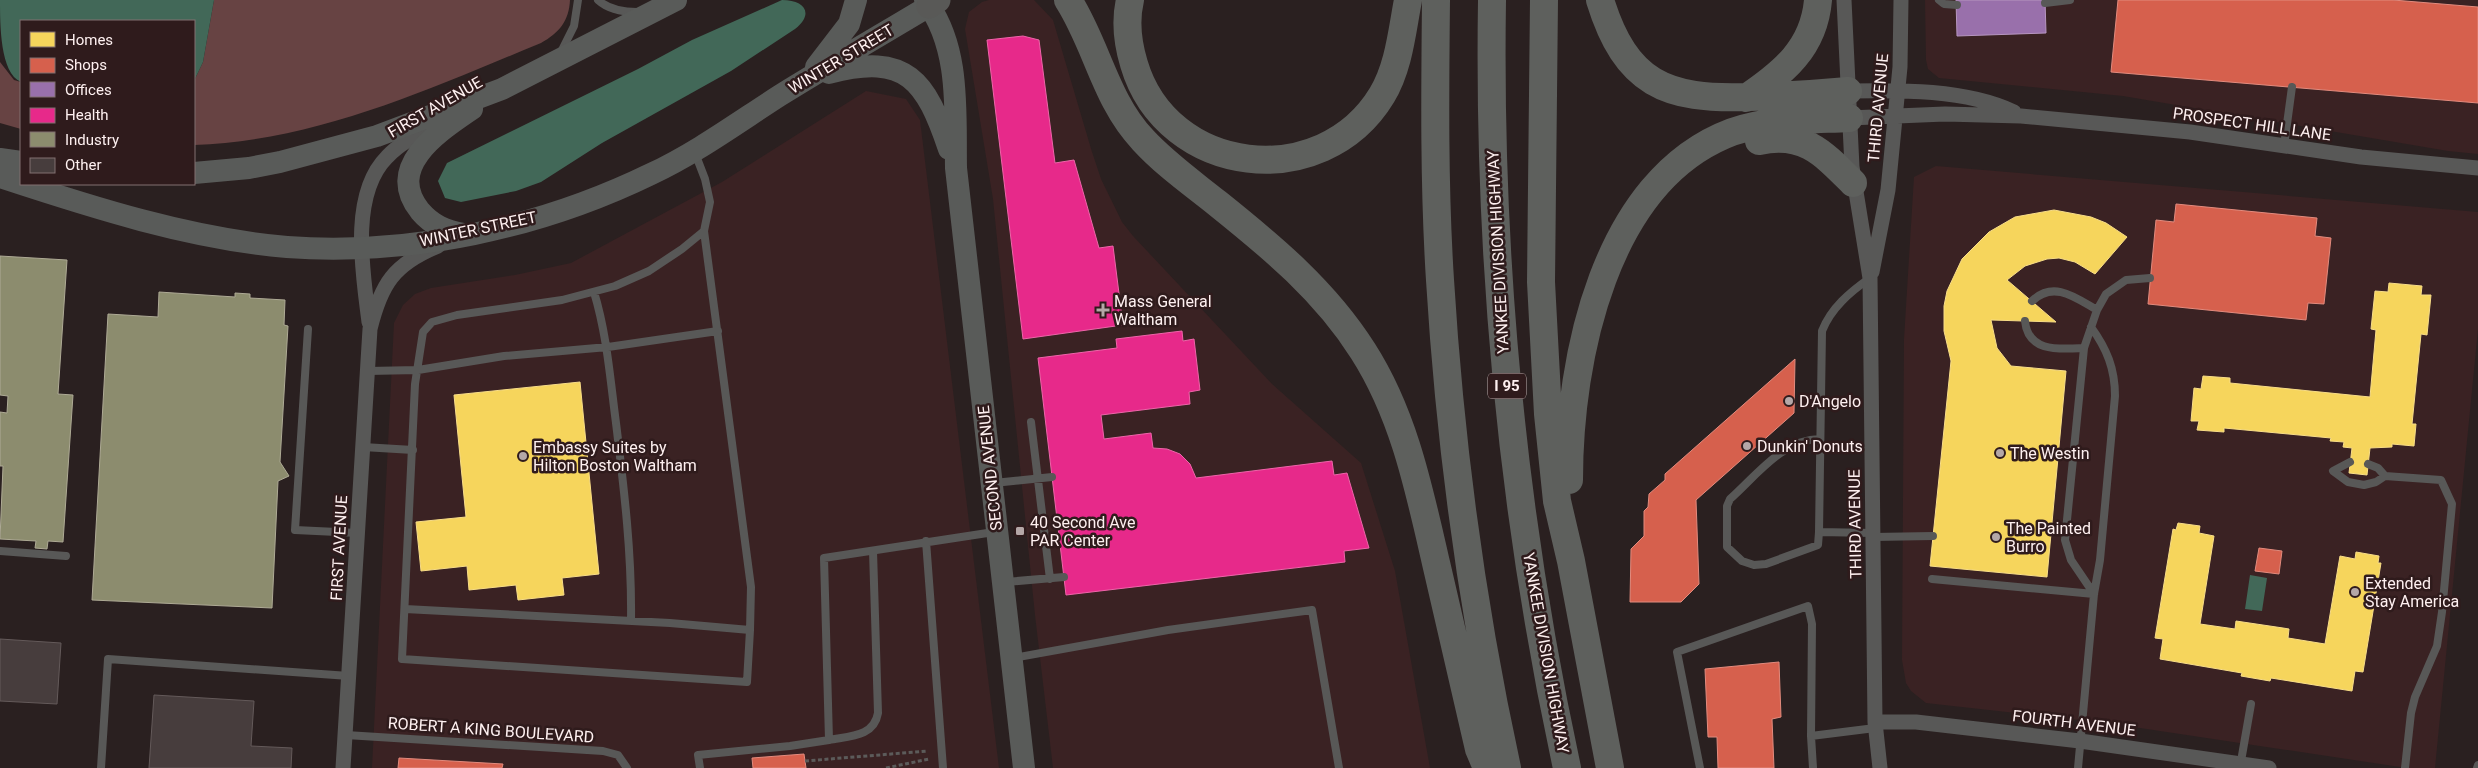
<svg xmlns="http://www.w3.org/2000/svg" width="2478" height="768" viewBox="0 0 2478 768" font-family="Roboto,sans-serif">
  <style>
    .built { fill: #3a2223 }
    .forest { fill: #674343 }
    .water { fill: #426858 }
    .homes { fill: #f6d55c; stroke: #f8dd88 }
    .shops { fill: #d6604d; stroke: #e28b7e }
    .offices { fill: #9970ab; stroke: #b796c0 }
    .health { fill: #e7298a; stroke: #ee65a9 }
    .industry { fill: #8c8c6e; stroke: #aeaa95 }
    .building { fill: #473d3d; stroke: #645a5a }
    .lines { fill: none; stroke-linecap: round; stroke-linejoin: round }
    .path { stroke: #5c5b5a; stroke-width: 3; stroke-dasharray: 4 2.5; stroke-linecap: butt }
    .lane { stroke: #585857; stroke-width: 8 }
    .street { stroke: #585857; stroke-width: 15 }
    .secondary { stroke: #595b59; stroke-width: 22 }
    .primary { stroke: #595957; stroke-width: 25 }
    .highway { stroke: #5e605d; stroke-width: 28 }
    .poi-dot { fill: #b4a7a7; stroke: #2f1b1c; stroke-width: 2 }
    .labels { text-anchor: middle; dominant-baseline: central; stroke-width: 5; stroke-linejoin: round; paint-order: stroke }
    .shield { fill: #2f1b1c; stroke: #c0b0b0; stroke-width: 1 }
    .shield-label { font-size: 15px; font-weight: bold; fill: #fef0f0 }
    .street-label { font-size: 16px; fill: #fef0f0; stroke: #2f1b1c }
    .poi-label { font-size: 16px; fill: #fef0f0; stroke: #2f1b1c; text-anchor: start }
  </style>
  <rect width="100%" height="100%" fill="#2a2020"/>
  <path class="built" d="M989,0h45l19,20 39,132 9,27 21,43 11,14 139,148 89,79 34,108 35,197h-377l-18,-153 -42,-416 -28,-170 4,-17 13,-10z
    M1925,0h553v154l-30,-3 -325,-55 -184,-18 -11,-9 -2,-9z
    M866,91l40,8 14,21 79,648h-627l22,-445 9,-18 12,-11 16,-6 84,-13 56,-12 151,-81z
    M1936,166l542,46v117l-43,439h-28l-300,-45 -181,-20 -15,-12 -5,-8 -4,-23 2,-321 10,-162z"/>
  <path class="forest" d="M214,0h356c-1,21 -11,33 -29,43 -112,46 -224,98 -347,102v-64l9,-19z
    M0,62l14,18 7,2v47l-21,-6z"/>
  <path class="water" d="M0,0h214l-11,62 -9,19v-60h-173v61c-21,-9 -21,-57 -21,-82z
    M782,0c22,0 33,13 13,29l-64,42 -129,72 -61,39 -25,9 -55,11 -16,-4 -7,-17 9,-18 191,-94 54,-29z
    M2250,575l17,3 -5,33 -17,-2z"/>
  <path class="homes" d="M2054,210l37,7 15,6 21,14 -32,37 -20,-12 -16,-4 -12,1 -22,7 -18,14 49,42 -65,-2 6,28 14,18 55,5 -19,206 -117,-11 21,-205 -7,-30v-25l3,-15 15,-32 27,-27 26,-15z
    M2389,283l33,3 -1,9h10l-4,40 -6,-1 -9,90h4l-2,22 -22,-2v3l-22,1 -3,27 -18,-2 3,-25 -9,-1 1,-5 -14,-1 1,-3 -107,-10v4l-27,-2 2,-9h-8l3,-33 7,1 2,-13 27,2v5l140,14 6,-67 -5,-1 4,-38 13,1z
    M580,382l19,192 -37,4 2,17 -46,5 -2,-15 -47,5 -2,-24 -46,5 -5,-49 50,-5 -12,-122z
    M2178,523l22,3 -1,7 15,3 -14,88 35,5 1,-8 47,7 6,1 -1,9 37,6 15,-88 15,3 1,-7 23,4 -1,7h3l-18,109 -8,-1 -3,20 -81,-13 -1,3 -29,-5 1,-3 -82,-14 3,-20 -8,-1 18,-109 3,1z"/>
  <path class="shops" d="M2118,0h275l85,7v96l-367,-31z
    M2176,204l141,14 -2,18 16,2 -7,66 -16,-1 -2,17 -158,-16 8,-84 18,2z
    M1795,359l-1,54 -98,87 3,84 -18,18h-51l1,-53 13,-13v-25l4,-4 1,-13 16,-14v-6z
    M2259,548l23,3 -3,23 -24,-3z
    M1779,662l2,55 -9,2 2,49h-56l-1,-31h-9l-3,-68z
    M804,754l2,14h-53l-1,-10z
    M399,758l104,6 -1,4h-104z"/>
  <path class="offices" d="M1956,0h89l1,33 -89,3z"/>
  <path class="health" d="M1023,36l16,4 16,123 19,-3 25,88 14,-2 10,79 -100,14 -36,-299z
    M1182,331l1,10 11,-2 6,51 -11,2 1,12 -89,11 3,24 47,-6 2,15 14,1 13,5 10,10 6,14 136,-17 2,14 13,-2 22,75 -25,3 1,11 -279,33 -28,-237 79,-10 -1,-9z"/>
  <path class="industry" d="M0,256l67,4 -9,134 15,1 -10,147 -15,-1 -1,8 -12,-1 1,-7 -36,-2 3,-73h-3v-54l7,1 1,-17 -8,-1z
    M159,292l76,5v-4l15,1v4l35,2 -1,25 4,1 -8,136 9,14 -11,5 -6,127 -180,-8 16,-286 50,3z"/>
  <path class="building" d="M0,639l61,4 -4,61 -57,-3z
    M154,695l100,6 -3,45 41,2 -1,20h-142z"/>
  <g class="lines">
    <path class="path" d="M805,761l123,-10
      M886,768l43,-9"/>
    <path class="lane" d="M598,0c11,10 25,12 39,12
      M1939,0l5,4 13,1
      M2045,3l25,-3
      M561,52l13,-26 4,-26
      M2284,146l8,-59
      M695,153l10,26 5,23 -6,29 -22,18 -33,22 -34,15 -53,14 -105,15 -25,7 -9,10 -8,52 -13,275 345,23 3,-52
      M594,292c13,43 16,86 22,131 8,66 16,131 15,198
      M2032,301c22,-21 44,-3 65,9
      M2025,321c3,32 35,28 59,27
      M308,329l-13,201 63,3
      M368,371l50,-1 86,-14 104,-9 110,-16
      M1031,422l19,157
      M1820,439c-37,0 -64,37 -90,60l-3,7v41l15,14 12,4 12,-1 52,-19 1,-13 3,-201c9,-23 28,-39 48,-53
      M363,447l50,3
      M2350,462l-17,9 15,11 16,3 12,-3 9,-6 56,4 11,24 -10,108 -5,34 -22,51 -4,16 -6,55
      M2368,464l10,4 7,8
      M994,483l58,-6
      M1819,532l54,1
      M1873,537l60,-1
      M926,541l17,227
      M0,551l66,5
      M873,551l5,162c-4,24 -29,23 -49,27l-5,-182 170,-26
      M1932,579l162,15
      M1006,582l58,-5
      M2094,594l-23,-34 -6,-20 19,-192 13,-38 9,-16 20,-14 24,-2
      M405,609l265,14 80,7 1,-43 -47,-356
      M1013,658l155,-28 144,-20 27,158
      M346,735l257,16 15,4 9,13
      M1811,736l64,-8
      M2240,767l11,-63
      M101,768l7,-109 241,17
      M700,768l-2,-13 92,-9 39,-6
      M1700,768l-23,-116 131,-46 4,18 -1,112 2,32
      M2078,768l16,-174 6,-34 15,-164c0,-27 -8,-47 -24,-69
      M2477,768l1,-3"/>
    <path class="street" d="M1844,0l8,167 18,111 5,444 5,46
      M1848,91c52,-1 118,-2 166,21
      M1849,118l96,-4 76,2 169,16 171,25 117,11
      M1872,272l16,-82 12,-123 1,-67
      M369,322c-6,-48 -20,-127 18,-165 15,-16 36,-25 54,-35
      M1875,722h41l164,19 189,27
      M343,768l27,-439c11,-45 24,-65 68,-83"/>
    <path class="secondary" d="M925,0c36,47 30,112 31,168l68,600
      M816,67l33,-43 7,-24
      M829,73c78,-21 97,8 120,76
      M0,159l21,3
      M194,173l55,-5 31,-6 97,-26 125,-47 174,-89
      M0,177c91,30 191,62 287,70 123,9 253,-19 364,-73 45,-21 86,-51 128,-78 50,-31 100,-60 150,-90
      M464,234c-19,-3 -32,-9 -44,-23 -36,-45 20,-80 52,-102"/>
    <path class="primary" d="M929,6l9,-6"/>
    <path class="highway" d="M1068,0c29,45 37,100 75,140 22,24 49,43 74,63 55,44 108,88 146,148 41,64 56,138 73,212 14,62 29,124 43,186l8,19
      M1130,0c-5,21 -2,44 4,64 33,112 188,130 248,31 17,-28 20,-64 26,-95
      M1436,0c-1,93 -2,187 4,280 10,164 32,328 67,488
      M1492,0c-4,258 20,515 75,768
      M1544,0l-3,282 7,132 9,87 14,60 39,207
      M1600,0c26,84 66,100 149,97 33,-1 66,-3 99,-6
      M1746,98c37,-25 68,-50 72,-98
      M1759,141c45,-10 65,13 94,42
      M1569,480c0,-120 35,-300 163,-348 37,-13 78,-12 117,-14"/>
  </g>
  <g class="poi-dot">
    <path d="M1100.5 302.5h5v5h5v5h-5v5h-5v-5h-5v-5h5z"/>
    <circle cx="1789" cy="401" r="5"/>
    <circle cx="1747" cy="446" r="5"/>
    <circle cx="2000" cy="453" r="5"/>
    <circle cx="523" cy="456" r="5"/>
    <rect x="1015" y="526" width="10" height="10" rx="2.5"/>
    <circle cx="1996" cy="537" r="5"/>
    <circle cx="2355" cy="592" r="5"/>
  </g>
  <g class="labels">
    <rect class="shield" x="1488" y="373.5" width="38" height="25" rx="4"/>
    <g class="shield-label">
      <text x="1507" y="386">I 95</text>
    </g>
    <g class="street-label">
      <text transform="translate(841 59) rotate(-31)">WINTER STREET</text>
      <text transform="translate(435 107) rotate(-30)">FIRST AVENUE</text>
      <text transform="translate(1878 108) rotate(-85)">THIRD AVENUE</text>
      <text transform="translate(2252 124) rotate(8)">PROSPECT HILL LANE</text>
      <text transform="translate(478 229) rotate(-12)">WINTER STREET</text>
      <text transform="translate(1498 252) rotate(-93)">YANKEE DIVISION HIGHWAY</text>
      <text transform="translate(990 468) rotate(-96)">SECOND AVENUE</text>
      <text transform="translate(1855 524) rotate(-91)">THIRD AVENUE</text>
      <text transform="translate(339 548) rotate(-87)">FIRST AVENUE</text>
      <text transform="translate(1546 653) rotate(80)">YANKEE DIVISION HIGHWAY</text>
      <text transform="translate(2074 723) rotate(7)">FOURTH AVENUE</text>
      <text transform="translate(491 730) rotate(4)">ROBERT A KING BOULEVARD</text>
    </g>
    <g class="poi-label">
      <text x="1114" y="301">Mass General<tspan x="1114" dy="18">Waltham</tspan></text>
      <text x="1799" y="401">D'Angelo</text>
      <text x="1757" y="446">Dunkin' Donuts</text>
      <text x="533" y="447">Embassy Suites by<tspan x="533" dy="18">Hilton Boston Waltham</tspan></text>
      <text x="2010" y="453">The Westin</text>
      <text x="1030" y="522">40 Second Ave<tspan x="1030" dy="18">PAR Center</tspan></text>
      <text x="2006" y="528">The Painted<tspan x="2006" dy="18">Burro</tspan></text>
      <text x="2365" y="583">Extended<tspan x="2365" dy="18">Stay America</tspan></text>
    </g>
  </g>
  <rect x="20" y="20" width="175" height="165" fill="#2f1b1c" stroke="#827071"/>
  <rect x="30" y="32" width="25" height="15" fill="#f6d55c" stroke="#827071"/>
  <text x="65" y="45" font-size="15" fill="#fef0f0">Homes</text>
  <rect x="30" y="58" width="25" height="15" fill="#d6604d" stroke="#827071"/>
  <text x="65" y="70" font-size="15" fill="#fef0f0">Shops</text>
  <rect x="30" y="82" width="25" height="15" fill="#9970ab" stroke="#827071"/>
  <text x="65" y="95" font-size="15" fill="#fef0f0">Offices</text>
  <rect x="30" y="108" width="25" height="15" fill="#e7298a" stroke="#827071"/>
  <text x="65" y="120" font-size="15" fill="#fef0f0">Health</text>
  <rect x="30" y="132" width="25" height="15" fill="#8c8c6e" stroke="#827071"/>
  <text x="65" y="145" font-size="15" fill="#fef0f0">Industry</text>
  <rect x="30" y="158" width="25" height="15" fill="#473d3d" stroke="#827071"/>
  <text x="65" y="170" font-size="15" fill="#fef0f0">Other</text>
</svg>
